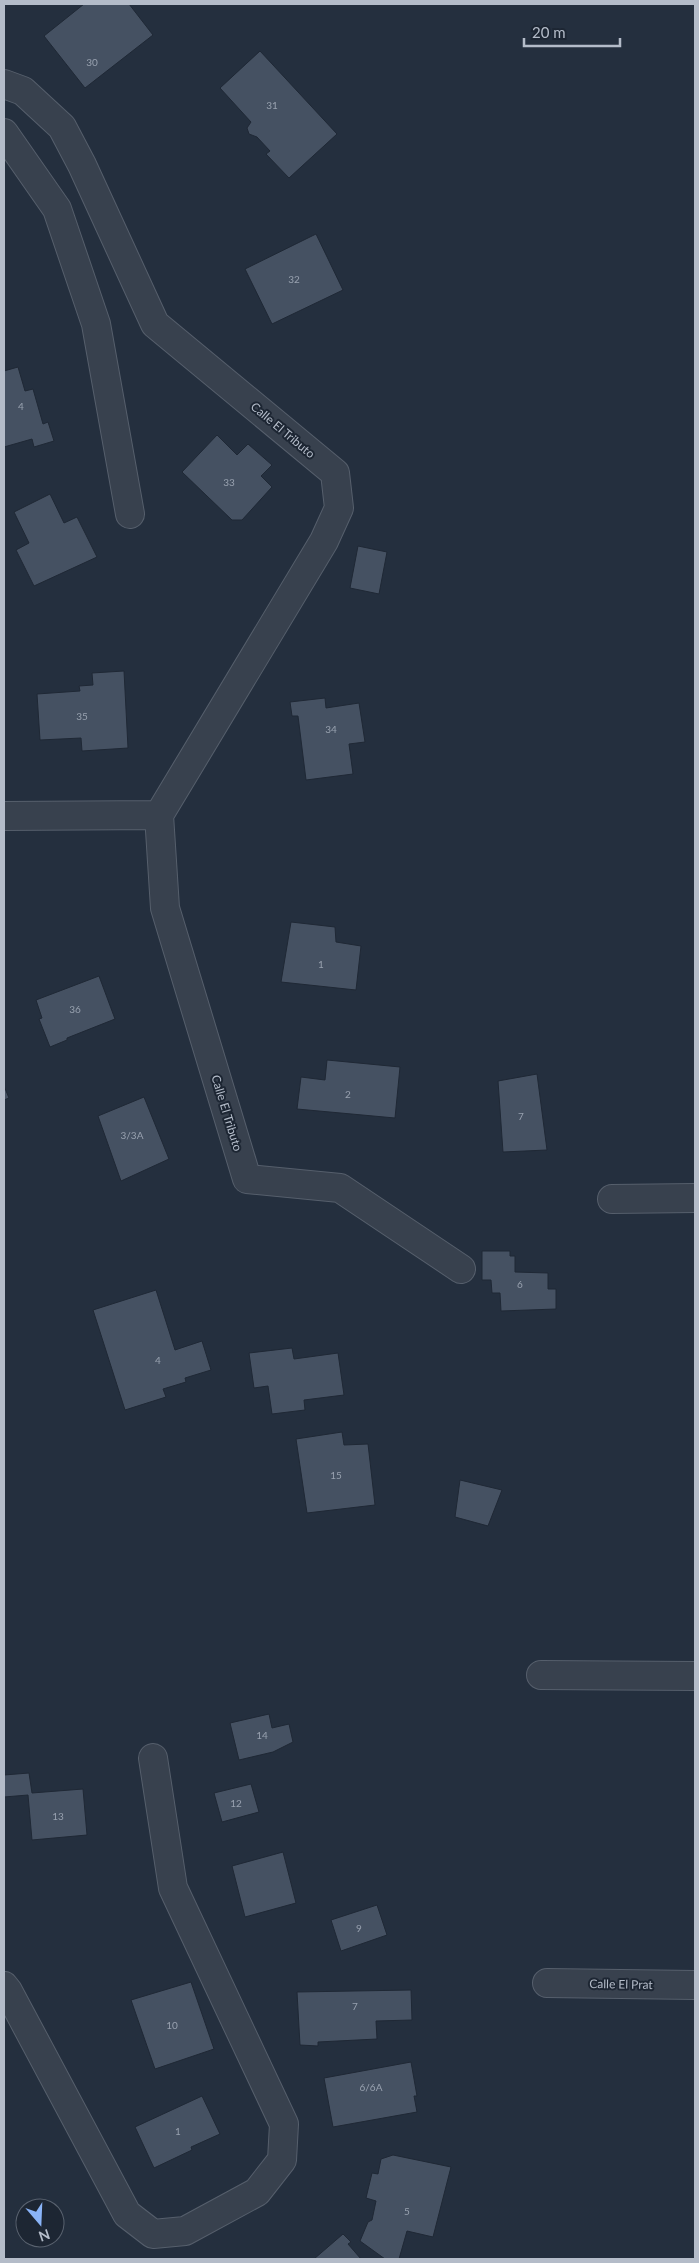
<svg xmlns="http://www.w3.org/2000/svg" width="699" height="2263" viewBox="0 0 699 2263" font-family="Lato,sans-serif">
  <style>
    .building { fill: #455162; stroke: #1f2835 }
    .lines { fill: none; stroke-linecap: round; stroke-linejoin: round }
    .minor-casing { stroke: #565f6c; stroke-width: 30 }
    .minor { stroke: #38414e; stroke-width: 28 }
    .labels { text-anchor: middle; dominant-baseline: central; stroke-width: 4; stroke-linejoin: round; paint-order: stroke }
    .number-label { font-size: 10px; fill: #98a1af }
    .street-label { font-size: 12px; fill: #b4bcc9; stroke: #1d2633 }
  </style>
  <rect width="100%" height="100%" fill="#242f3e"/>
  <path class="building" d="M84,4h45l24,31 -68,53 -41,-52z
    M260,51l77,83 -48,44 -23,-24 4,-3 -13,-14 -8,-3 -2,-6 4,-6 -31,-34z
    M316,234l27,56 -71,34 -27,-55z
    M18,367l7,24 8,-2 10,35 5,-2 6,19 -20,6 -2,-8 -28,8v-76z
    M217,435l20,20 11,-11 24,21 -11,11 11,11 -30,33h-10l-50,-48z
    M50,494l14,29 13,-6 20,40 -63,29 -18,-36 13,-7 -15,-31z
    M358,546l29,6 -8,42 -29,-6z
    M124,671l4,77 -46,3 -1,-13 -41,2 -3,-46 43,-3 -1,-5 14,-1 -1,-12z
    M325,698l1,10 33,-5 6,39 -16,2 4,30 -47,6 -8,-64h-6l-2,-14z
    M291,922l44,5 1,15 25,4 -5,44 -75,-8z
    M99,976l16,43 -48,19v2l-17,7 -11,-28 3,-1 -6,-18z
    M327,1060l73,7 -5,51 -98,-9 4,-32 24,3z
    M537,1074l10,76 -44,2 -5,-71z
    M4,1086l5,12 -5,2z
    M144,1097l25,62 -48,22 -23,-65z
    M482,1251h28v5h5v16l33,1v16h8v20l-55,2 -1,-18h-8l-1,-13h-9z
    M156,1290l19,60 27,-9 9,29 -26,8 1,4 -23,7 3,8 -41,13 -32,-100z
    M292,1348l2,11 44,-6 6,42 -40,5 1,10 -33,4 -4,-28 -14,2 -5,-35z
    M342,1432l2,13 24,-1 7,61 -68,8 -11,-74z
    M460,1480l42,10 -14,36 -33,-9z
    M269,1714l3,14 17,-4 4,18 -20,10 -34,8 -9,-37z
    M29,1773l3,20 51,-4 4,46 -55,5 -4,-45 -24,2v-22z
    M251,1784l8,28 -37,10 -8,-29z
    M283,1852l13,51 -51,14 -13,-51z
    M377,1905l10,30 -46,16 -10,-31z
    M191,1982l23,67 -59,20 -24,-69z
    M411,1990l1,30 -36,1 1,18 -59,3v4l-18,-1 -3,-53z
    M411,2062l6,34h-3l3,16 -84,15 -9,-49z
    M202,2096l18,38 -29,13 1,3 -38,18 -19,-41z
    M393,2155l58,12 -18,70 -26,-6 -8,28h-14l-25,-18 8,-19 4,-2 4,-19 -10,-3 6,-25 6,1 3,-15z
    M343,2234l8,8 -3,2 13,15h-47z"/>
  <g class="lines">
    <defs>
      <path id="minor" d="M4,84l19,7 39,36 20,38 73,159 180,149 4,35 -15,33 -165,274 -155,1
        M4,133l53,76 39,115 34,190
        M159,815l6,93 82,271 93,9 121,81
        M612,1199l83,-1
        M541,1675l154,1
        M547,1983l148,2
        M4,1986l4,5 119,223 26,20 32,-3 72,-39 25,-32 2,-36 -111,-236 -20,-130"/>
    </defs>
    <use href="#minor" class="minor-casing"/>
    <use href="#minor" class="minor"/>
  </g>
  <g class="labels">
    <g class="number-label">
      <text x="92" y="62">30</text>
      <text x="272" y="105">31</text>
      <text x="294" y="279">32</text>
      <text x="21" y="406">4</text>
      <text x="229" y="482">33</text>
      <text x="82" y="716">35</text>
      <text x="331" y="729">34</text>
      <text x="321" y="964">1</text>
      <text x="75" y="1009">36</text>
      <text x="348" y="1094">2</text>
      <text x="521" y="1116">7</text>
      <text x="132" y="1135">3/3A</text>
      <text x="520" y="1284">6</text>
      <text x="158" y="1360">4</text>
      <text x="336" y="1475">15</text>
      <text x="262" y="1735">14</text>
      <text x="236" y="1803">12</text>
      <text x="58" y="1816">13</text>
      <text x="359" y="1928">9</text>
      <text x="355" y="2006">7</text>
      <text x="172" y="2025">10</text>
      <text x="371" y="2087">6/6A</text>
      <text x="178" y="2131">1</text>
      <text x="407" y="2211">5</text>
    </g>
    <g class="street-label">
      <text transform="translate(283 430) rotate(40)">Calle El Tributo</text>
      <text transform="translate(227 1113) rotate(73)">Calle El Tributo</text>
      <text transform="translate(621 1984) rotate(1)">Calle El Prat</text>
    </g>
  </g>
  <rect width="699" height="2263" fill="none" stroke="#b4bcc9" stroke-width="10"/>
  <g transform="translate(40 2223) rotate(161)"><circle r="24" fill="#1d2633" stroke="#59626f"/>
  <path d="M0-4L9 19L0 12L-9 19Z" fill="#8ab4f8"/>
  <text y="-8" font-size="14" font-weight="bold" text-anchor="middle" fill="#b4bcc9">N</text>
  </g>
  <path d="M524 38v8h96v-8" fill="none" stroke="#b4bcc9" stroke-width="2.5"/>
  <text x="532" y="38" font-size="15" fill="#b4bcc9" stroke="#1d2633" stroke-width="4" paint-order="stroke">20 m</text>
</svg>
